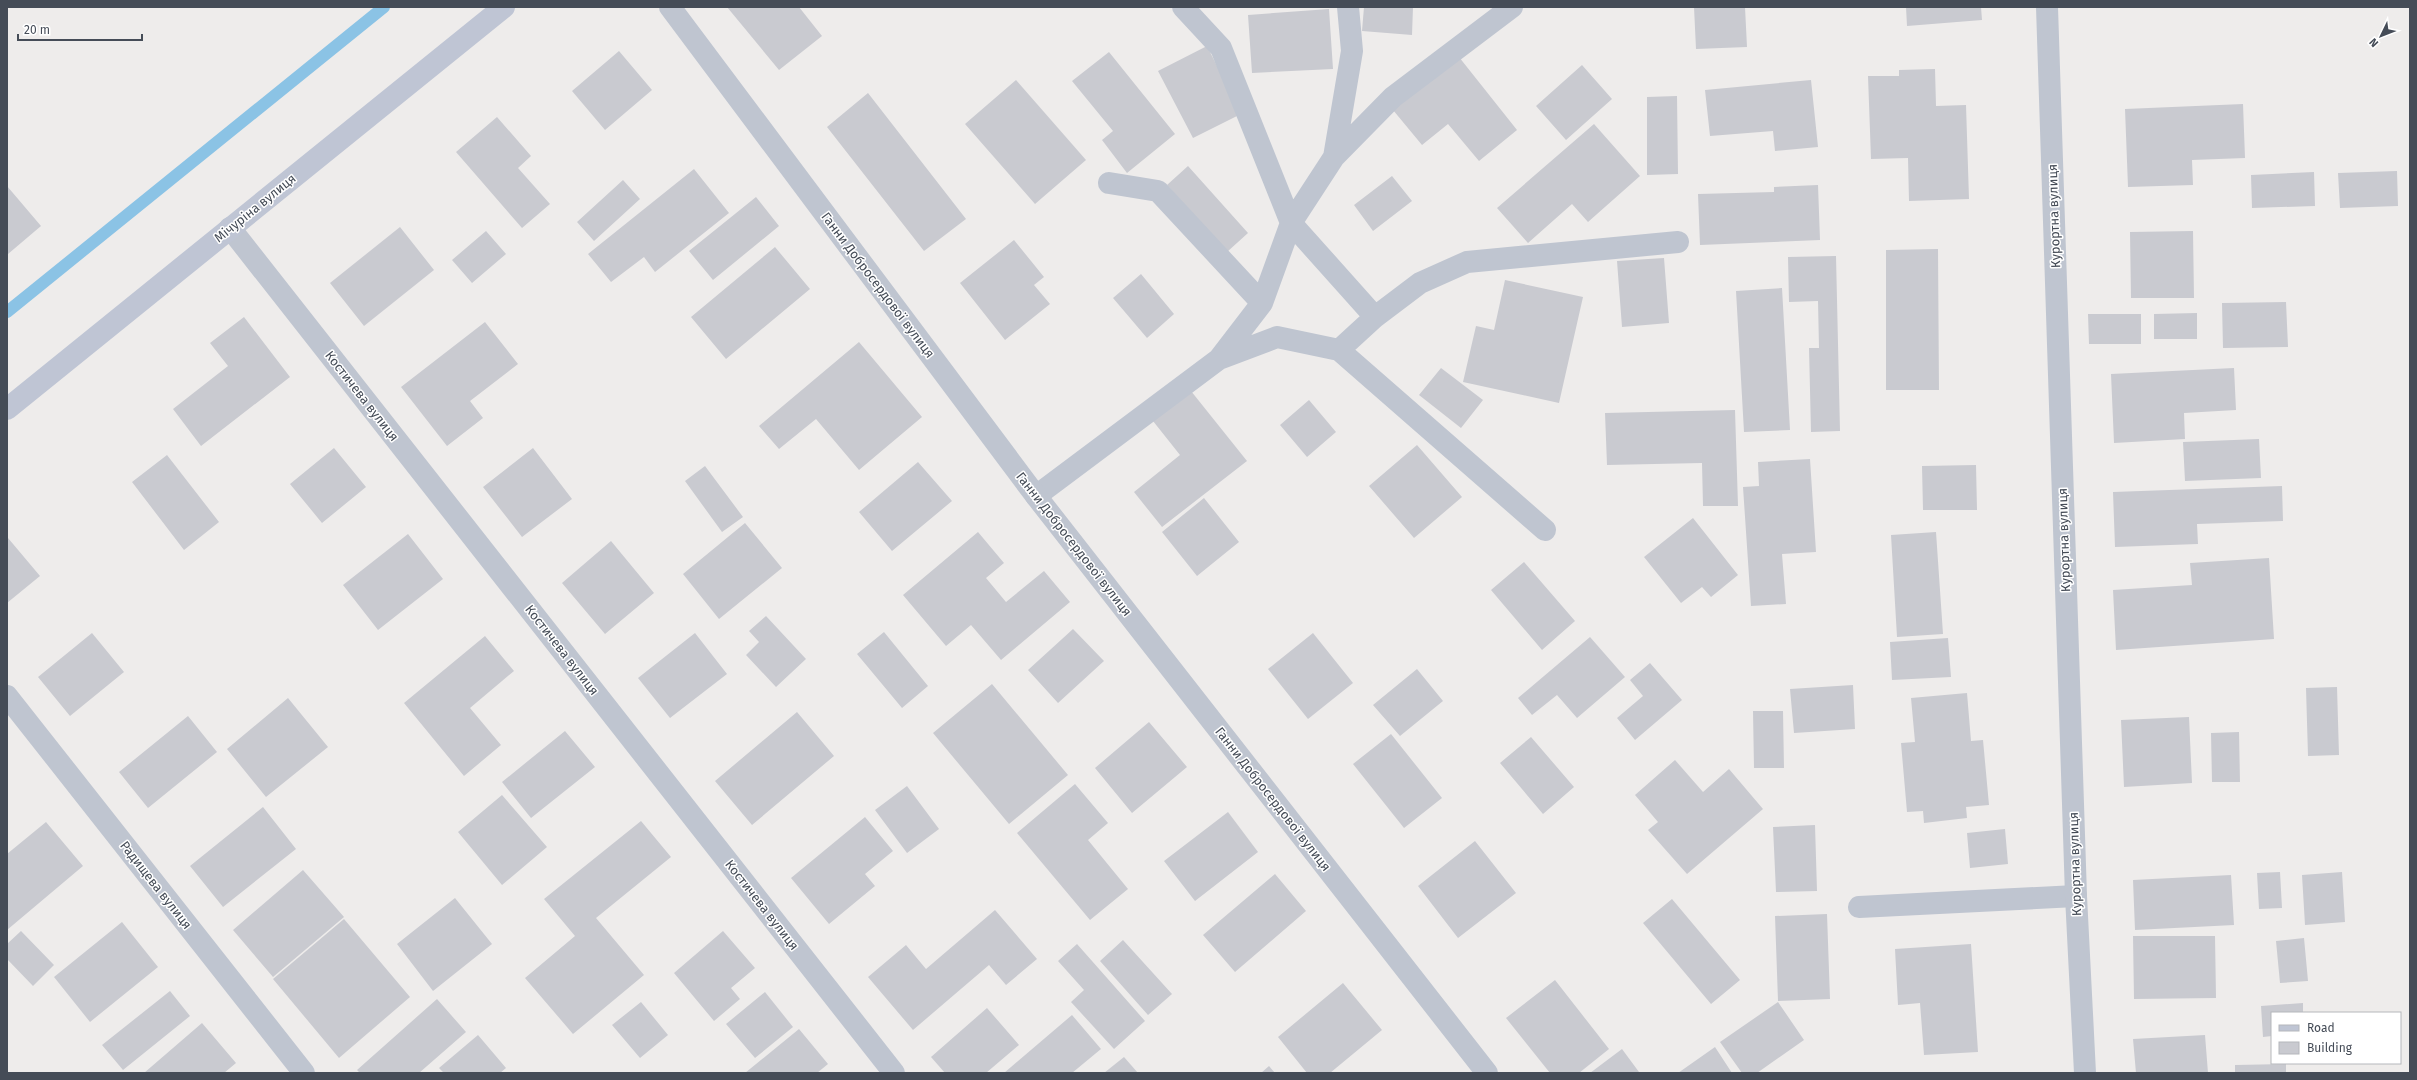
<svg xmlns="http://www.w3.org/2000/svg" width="2417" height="1080" viewBox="0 0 2417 1080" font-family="'Fira Sans',sans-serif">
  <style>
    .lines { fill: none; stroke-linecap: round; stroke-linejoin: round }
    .stream { stroke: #8bc3e5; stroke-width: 12 }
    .building { fill: #c9cad0 }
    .lane { stroke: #bfc5d0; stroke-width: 22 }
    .street { stroke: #bfc5d0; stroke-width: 22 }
    .secondary { stroke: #bfc5d4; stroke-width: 22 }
    .labels { text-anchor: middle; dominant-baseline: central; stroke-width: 3; stroke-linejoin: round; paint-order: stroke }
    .street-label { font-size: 13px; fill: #454c57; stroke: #fff }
  </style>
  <rect width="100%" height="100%" fill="#eeeceb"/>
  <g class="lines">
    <path class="stream" d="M7,312l377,-305"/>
  </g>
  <path class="building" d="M727,7h72l23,29 -43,34z
    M1364,7h49l-1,28 -50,-4z
    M1694,7h51l2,40 -51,2z
    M1906,7h75l1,13 -75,6z
    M1329,9l4,60 -81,4 -4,-58z
    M1207,46l34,68 -48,24 -35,-67z
    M619,51l33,39 -47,40 -33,-39z
    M1109,52l66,82 -48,39 -25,-33 11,-9 -41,-50z
    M1459,57l58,73 -38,31 -31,-37 -26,21 -29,-35z
    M1582,65l30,34 -46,41 -30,-34z
    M1935,69l1,37 30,-1 3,94 -60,2 -1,-43 -37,1 -3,-83h31v-6z
    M1016,80l70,80 -51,44 -70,-80z
    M1811,80l7,67 -43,4 -2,-20 -63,5 -5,-46z
    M868,93l98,126 -42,32 -97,-124z
    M1677,96l1,78 -31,1v-78z
    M2243,104l2,54 -53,2 1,25 -65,2 -3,-78z
    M497,117l34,39 -13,12 32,36 -28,24 -66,-76z
    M1594,124l46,52 -52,46 -16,-18 -44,39 -31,-35z
    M1188,166l60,67 -21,19 -60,-67z
    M694,169l35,44 -74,59 -11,-15 -33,25 -23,-28z
    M2397,171l1,35 -58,2 -2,-35z
    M2314,172l1,34 -63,2 -1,-33z
    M1392,176l20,25 -39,30 -19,-26z
    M623,180l17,19 -46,42 -17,-19z
    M1818,185l2,55 -120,5 -2,-51 76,-2v-5z
    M7,186l34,40 -33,28 -1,-1z
    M756,197l23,29 -66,54 -24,-29z
    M400,227l34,43 -70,56 -34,-43z
    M486,231l20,23 -34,29 -20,-23z
    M2193,231l1,67h-63l-1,-66z
    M1014,240l30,37 -10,8 16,19 -45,36 -45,-57z
    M775,247l35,42 -84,70 -35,-42z
    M1938,249l1,141h-53v-140z
    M1836,256l4,175 -29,1 -2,-84h10l-1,-47 -29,1 -1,-45z
    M1664,258l5,65 -47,4 -5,-66z
    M1141,274l33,40 -27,24 -34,-40z
    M1505,280l78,17 -24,106 -96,-21 13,-56 18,4z
    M1782,288l8,142 -46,2 -8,-141z
    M2286,302l2,45 -65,1 -1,-45z
    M2197,313v26h-43v-25z
    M2088,314h53v30h-52z
    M244,317l46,60 -89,69 -28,-37 55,-43 -18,-23z
    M485,322l33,42 -48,37 13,17 -36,28 -46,-59z
    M859,342l63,75 -63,53 -43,-51 -37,30 -20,-23z
    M1441,368l42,32 -22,28 -42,-33z
    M2234,368l2,42 -52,3 1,26 -71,4 -3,-69z
    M1191,391l56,70 -85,66 -28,-35 46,-37 -27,-34z
    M1309,400l27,32 -29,25 -27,-32z
    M1735,410l3,96h-35l-1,-43 -95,2 -2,-52z
    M2259,439l2,39 -76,3 -2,-39z
    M1417,445l45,52 -48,41 -45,-52z
    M334,448l32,39 -44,36 -32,-39z
    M533,448l39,51 -50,38 -39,-50z
    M167,455l52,67 -35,28 -52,-68z
    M1810,459l6,93 -34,2 4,50 -35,2 -8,-119 16,-1 -1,-24z
    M918,462l34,39 -60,50 -33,-39z
    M1976,465l1,45h-54l-1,-44z
    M705,466l38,51 -21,15 -37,-51z
    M2282,486l1,35 -86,3 1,20 -83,3 -2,-55z
    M1204,498l35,44 -42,34 -35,-44z
    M1693,518l45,57 -27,22 -9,-10 -21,16 -37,-46z
    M745,523l37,45 -63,51 -36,-45z
    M978,532l26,31 -18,15 20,24 38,-31 26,31 -69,58 -30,-35 -25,21 -43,-51z
    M1936,532l7,102 -46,3 -6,-102z
    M408,534l35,45 -65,51 -35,-45z
    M8,538l32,38 -33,27v-64z
    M611,541l43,52 -49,41 -43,-51z
    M2269,558l5,81 -158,11 -3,-60 79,-5 -2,-22z
    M1524,562l51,59 -33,29 -51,-60z
    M766,616l40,43 -30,28 -30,-32 13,-13 -10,-11z
    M1073,629l31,32 -46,42 -30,-33z
    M884,632l44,54 -26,22 -45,-54z
    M92,633l32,39 -54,44 -32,-39z
    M695,633l32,41 -57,44 -32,-40z
    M1313,633l40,50 -45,36 -40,-50z
    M485,636l29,35 -44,37 31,37 -37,31 -60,-73z
    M1590,637l35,40 -48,41 -20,-23 -25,20 -14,-17z
    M1948,638l3,39 -59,3 -2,-38z
    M1650,663l32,37 -47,40 -18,-22 26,-22 -13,-16z
    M1417,669l26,32 -43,35 -27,-31z
    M992,684l76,91 -59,49 -76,-91z
    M1853,685l2,44 -61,4 -4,-44z
    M2337,687l2,68 -31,1 -2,-68z
    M1967,693l4,48 12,-1 6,65 -23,2 1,11 -43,5 -1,-12 -16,1 -6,-69 14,-1 -4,-44z
    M288,698l40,49 -62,50 -39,-48z
    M1753,711h30l1,57h-30z
    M797,712l37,44 -82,69 -37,-44z
    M188,716l29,36 -69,56 -29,-36z
    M2189,717l3,66 -68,4 -3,-67z
    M1149,722l38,45 -55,46 -37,-45z
    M565,731l30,36 -64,51 -29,-36z
    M2239,732l1,50h-28l-1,-49z
    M1391,734l51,64 -38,30 -51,-64z
    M1531,737l43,50 -31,27 -43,-51z
    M1675,760l28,32 26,-23 34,40 -76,65 -39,-44 10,-8 -23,-27z
    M1075,784l33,39 -20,17 40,49 -38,31 -73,-87z
    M907,786l32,43 -32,24 -32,-43z
    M502,795l45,52 -45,38 -44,-53z
    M263,807l33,42 -73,58 -33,-41z
    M1228,812l30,40 -63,49 -31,-40z
    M865,817l28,34 -28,23 10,12 -46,38 -38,-46z
    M641,821l30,36 -75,61 48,57 -71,59 -48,-56 50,-42 -31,-37z
    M46,822l37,44 -76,64v-76z
    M1815,825l2,66 -41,1 -3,-65z
    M2005,829l3,35 -38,4 -3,-35z
    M1475,841l41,52 -58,45 -40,-52z
    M303,870l41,47 -71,60 -40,-47z
    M2280,872l2,36 -23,1 -2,-36z
    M2342,872l3,50 -40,3 -3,-50z
    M1275,874l31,37 -71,61 -32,-37z
    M2231,875l3,50 -99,5 -2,-50z
    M455,898l37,46 -59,47 -36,-47z
    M1672,899l68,81 -29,24 -68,-81z
    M995,910l42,49 -31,26 -17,-20 -76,65 -45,-53 38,-32 20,24z
    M1827,914l3,85 -52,2 -3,-85z
    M344,919l66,78 -71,61 -66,-79z
    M122,922l36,45 -68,55 -36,-45z
    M21,931l33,34 -21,21 -26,-27v-15z
    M723,931l32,37 -24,20 9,11 -26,22 -40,-48z
    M2133,936h82l1,62 -82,1z
    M2304,938l4,43 -28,2 -4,-42z
    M1123,940l49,54 -24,21 -48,-54z
    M1077,944l68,77 -31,28 -43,-47 13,-12 -26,-29z
    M1971,944l7,108 -54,3 -4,-52 -22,2 -3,-56z
    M1555,980l54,69 -30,24h-29l-44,-55z
    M1343,983l39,47 -52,43h-23l-29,-36z
    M170,991l20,25 -67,54 -21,-25z
    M765,992l28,35 -38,31 -29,-34z
    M437,999l29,33 -47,41h-59l-3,-3z
    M641,1002l27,33 -28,23 -28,-33z
    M1778,1002l26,38 -47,33h-15l-22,-31z
    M2303,1003v10h-31v23l-9,1 -2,-31z
    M987,1008l32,37 -33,28h-41l-14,-16z
    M1072,1015l29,34 -29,24h-68z
    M202,1023l34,40 -12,10h-80z
    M799,1029l29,35 -11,9h-72z
    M478,1035l28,33 -6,5h-56l-5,-5z
    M2205,1035l3,38h-72l-3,-34z
    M1715,1047l17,26h-54z
    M1622,1049l17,23 -49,1z
    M1124,1057l14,16h-34z
    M2286,1064v9h-51v-8z
    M1269,1066l6,7h-14z"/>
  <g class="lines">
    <path class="lane" d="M1183,7l38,41 70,175 -29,80 -43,56
      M1334,157l18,-106 -4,-44
      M1109,183l49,8 104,112
      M1375,317l-84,-94 43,-66 59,-60 119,-90
      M1339,350l36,-33 45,-34 47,-21 211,-20
      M1036,496l183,-137 58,-22 62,13 206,180
      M1859,907l217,-11"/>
    <path class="street" d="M670,7l366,489 451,577
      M2047,7l29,889 9,177
      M230,228l664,845
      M7,696l297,377"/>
    <path class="secondary" d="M7,409l497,-402"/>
  </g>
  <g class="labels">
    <g class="street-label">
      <text transform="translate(255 208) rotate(-39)">Мічуріна вулиця</text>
      <text transform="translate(2054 216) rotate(-92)">Курортна вулиця</text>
      <text transform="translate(878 285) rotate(53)">Ганни Добросердової вулиця</text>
      <text transform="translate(362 396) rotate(52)">Костичева вулиця</text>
      <text transform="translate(2064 540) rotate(-92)">Курортна вулиця</text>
      <text transform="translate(1074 544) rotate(52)">Ганни Добросердової вулиця</text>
      <text transform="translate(562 650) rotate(52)">Костичева вулиця</text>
      <text transform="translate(1273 799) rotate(52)">Ганни Добросердової вулиця</text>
      <text transform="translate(2075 864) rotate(-92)">Курортна вулиця</text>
      <text transform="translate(156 885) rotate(52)">Радищева вулиця</text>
      <text transform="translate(762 905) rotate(52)">Костичева вулиця</text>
    </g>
  </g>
  <rect width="2417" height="1080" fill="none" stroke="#454c57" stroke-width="16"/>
  <rect x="2271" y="1012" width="130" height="52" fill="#ffffff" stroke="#b5b7bc"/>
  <rect x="2279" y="1025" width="20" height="6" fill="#bfc5d4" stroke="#b5b7bc"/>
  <text x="2307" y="1032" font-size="12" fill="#454c57">Road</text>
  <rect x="2279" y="1042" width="20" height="12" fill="#c9cad0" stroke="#b5b7bc"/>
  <text x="2307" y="1052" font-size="12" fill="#454c57">Building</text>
  <g transform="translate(2381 36) rotate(227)" stroke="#ffffff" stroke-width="3" paint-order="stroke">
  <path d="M0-3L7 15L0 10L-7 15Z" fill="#454c57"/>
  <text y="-6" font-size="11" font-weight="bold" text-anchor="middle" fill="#454c57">N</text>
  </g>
  <path d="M18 34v6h124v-6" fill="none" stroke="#454c57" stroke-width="2"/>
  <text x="24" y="34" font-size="12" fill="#454c57" stroke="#ffffff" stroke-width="3" paint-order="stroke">20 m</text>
</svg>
